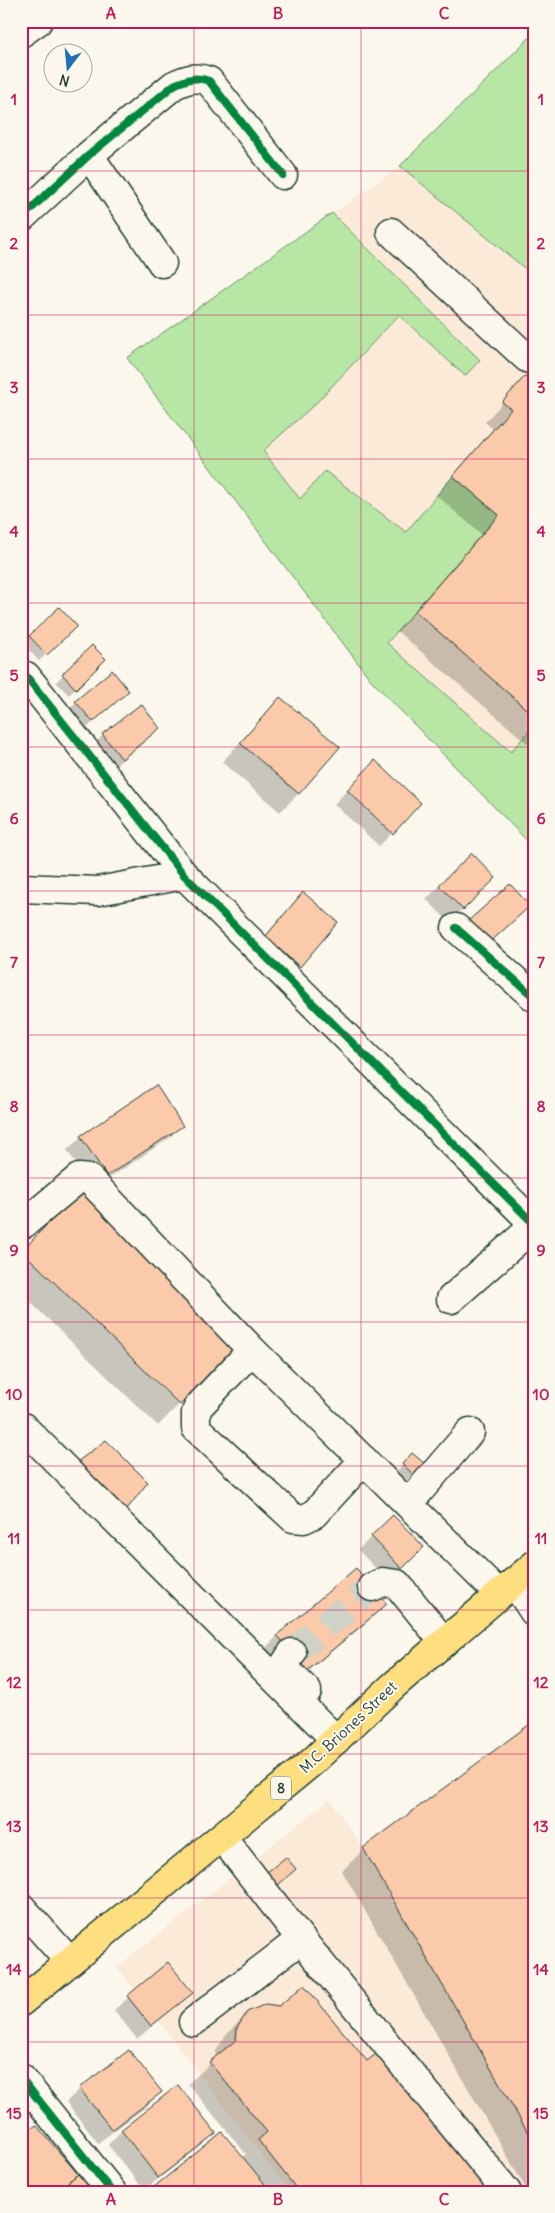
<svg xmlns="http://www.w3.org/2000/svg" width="555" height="2213" viewBox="0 0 555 2213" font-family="Delius,sans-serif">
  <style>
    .built { fill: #fbead8 }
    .green { fill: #b8e6a4; stroke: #6c926c }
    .shadow { fill: #0003 }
    .building { fill: #fbcaaa; stroke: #1f3d34 }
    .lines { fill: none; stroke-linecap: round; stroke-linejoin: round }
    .minor-tunnel { stroke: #cfd2c7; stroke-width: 28; stroke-dasharray: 28 14; stroke-linecap: butt }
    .minor-casing { stroke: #1f3d34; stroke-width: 31 }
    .major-casing { stroke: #1f3d34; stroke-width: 31 }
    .minor { stroke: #fbf7ec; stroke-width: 28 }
    .major { stroke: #fedf80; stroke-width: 28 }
    .cycleway-casing { stroke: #fbf7ec; stroke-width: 11 }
    .cycleway { stroke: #00873e; stroke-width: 8 }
    .grid { fill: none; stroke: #c2185b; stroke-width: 1; stroke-opacity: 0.55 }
    .labels { text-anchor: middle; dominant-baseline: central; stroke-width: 4; stroke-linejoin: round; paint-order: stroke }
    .shield { fill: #fbf7ec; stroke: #61756b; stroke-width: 1 }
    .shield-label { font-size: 14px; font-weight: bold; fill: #1f3d34 }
    .street-label { font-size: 15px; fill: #1f3d34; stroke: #fbf7ec }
    .neatline { fill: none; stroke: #c2185b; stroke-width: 2 }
    .grid-label { font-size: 16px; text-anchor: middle; font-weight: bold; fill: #c2185b }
  </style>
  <rect width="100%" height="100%" fill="#fbf7ec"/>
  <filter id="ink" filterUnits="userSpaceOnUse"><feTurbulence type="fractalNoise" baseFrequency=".02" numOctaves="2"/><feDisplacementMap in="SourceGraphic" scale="10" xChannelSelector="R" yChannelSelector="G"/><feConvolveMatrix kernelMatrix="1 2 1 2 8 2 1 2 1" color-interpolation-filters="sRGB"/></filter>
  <g filter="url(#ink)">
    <path class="built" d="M534,33v815l-164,-169 -243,-321 273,-192z
      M330,1799l33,49 171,295v49h-244l-173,-225z"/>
    <path class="green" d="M534,33v243l-134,-110z
      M332,213l148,147 -15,16 -66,-61 -82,87 -54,49 37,48 25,-28 81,61 47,-56 46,39 -112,128 124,109 23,-27v123l-164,-169 -243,-321z"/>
    <path class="shadow" d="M525,378l9,7v364l-137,-118 84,-97 -45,-39 57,-66 -8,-7z
      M59,609l16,17 -36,35 -16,-17z
      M92,647l13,12 -36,36 -13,-13z
      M128,691l-49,44 -16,-19 13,-14z
      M280,698l18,96 -18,18 -58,-50z
      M140,706l18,22 -13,14 -37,29 -18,-22 13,-14z
      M362,775l30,58 -13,13 -45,-42z
      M472,855l9,36 -32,31 -23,-23z
      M303,894l-4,72 -13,13 -34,-28z
      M182,1125l-14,14 -75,50 -26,-39 14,-13z
      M58,1213l179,131 -79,82 -137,-133v-41z
      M405,1462l8,12 -7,7 -10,-9z
      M393,1516l16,45 -21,20 -30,-31z
      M356,1570l29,34 -18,18 -79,66 -29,-33 18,-19z
      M534,1722v470h-6l-186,-321 22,-22z
      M168,1964l23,29 -54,46 -23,-29z
      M248,2013l119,50 132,129h-239l-2,-3 -3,3h-104l71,-58 20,24 4,-4 -58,-70 27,-25 1,-8 10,-16z
      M178,2087l36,46 -13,13 -57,44 -36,-45 13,-14z
      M80,2089l80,3 -13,14 -49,37 -32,-41z"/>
    <path class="building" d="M525,376l9,8v332l-119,-105 84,-96 -46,-39 58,-67 -9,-7z
      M59,607l18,19 -30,29 -18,-19z
      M92,645l14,14 -30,30 -14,-15z
      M112,670l17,21 -36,31 -18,-21z
      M280,697l60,50 -41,47 -59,-51z
      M141,704l19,24 -38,31 -20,-25z
      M375,760l46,43 -28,31 -46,-44z
      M472,853l24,25 -33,32 -24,-25z
      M510,884l20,22 -42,38 -20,-23z
      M303,892l35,30 -38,45 -35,-30z
      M156,1085l27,41 -76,50 -27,-40z
      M80,1189l159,155 -59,61 -158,-154z
      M106,1440l42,42 -24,31 -51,-48z
      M412,1453l12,10 -10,12 -12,-11z
      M393,1515l31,32 -22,22 -31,-33z
      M356,1568l31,36 -80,67 -30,-36z
      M534,1721v422l-171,-295z
      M286,1857l10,12 -19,17 -11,-13z
      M168,1962l25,31 -42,33 -24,-30z
      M304,1985l63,76 18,-14 116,145h-202l-41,-52 9,-8 -58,-70 27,-22 1,-12 10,-16 19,-8 13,2z
      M129,2050l33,42 -50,38 -33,-42z
      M178,2085l38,48 -58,45 -37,-48z
      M36,2125l42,49 -22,18h-35v-55z
      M222,2132l43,52 -10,8h-98l-3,-5z
      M78,2174l16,18h-38z"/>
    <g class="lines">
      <path class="minor-tunnel" d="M292,1653l80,-66"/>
      <defs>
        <path id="minor" d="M21,33l17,-12
          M89,155l73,108
          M21,218l68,-63 85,-70c13,-6 22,-9 35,-4l74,94
          M391,232l136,126 7,3
          M26,676l158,199 350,349
          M21,888l77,3 86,-16
          M456,928l78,69
          M25,1223l54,-45 10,1 163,171 247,244
          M451,1299l83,-73
          M252,1350l-53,56 -3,6v16l97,90 11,1 10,-5 50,-54
          M23,1427l313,313
          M408,1504l62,-72
          M514,1582l20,30
          M372,1587l11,-5 14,2 47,58
          M292,1653l-7,11 2,7 20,20
          M222,1837l79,102 206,253
          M21,1907l48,54
          M193,2022l108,-83
          M21,2078l91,114"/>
        <path id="major" d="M21,2002l291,-240 81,-76 141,-121"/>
      </defs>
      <use href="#minor" class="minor-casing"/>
      <use href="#major" class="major-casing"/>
      <use href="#minor" class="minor"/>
      <use href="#major" class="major"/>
      <defs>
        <path id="cycleway" d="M21,218l68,-63 85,-70c13,-6 22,-9 35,-4l74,94
          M26,676l158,199 350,349
          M456,928l78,69
          M21,2078l91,114"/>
      </defs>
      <use href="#cycleway" class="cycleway-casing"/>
      <use href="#cycleway" class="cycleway"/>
    </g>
  </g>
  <path class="grid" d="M194,21v2171M361,21v2171M21,171h513M21,315h513M21,459h513M21,603h513M21,747h513M21,891h513M21,1035h513M21,1178h513M21,1322h513M21,1466h513M21,1610h513M21,1754h513M21,1898h513M21,2042h513"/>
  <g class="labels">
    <rect class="shield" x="271" y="1776.5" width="20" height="23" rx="4"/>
    <g class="shield-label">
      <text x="281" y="1788">8</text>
    </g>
    <g class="street-label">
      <text transform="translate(348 1727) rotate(-43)">M.C. Briones Street</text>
    </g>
  </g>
  <rect width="555" height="2213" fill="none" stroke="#fbf7ec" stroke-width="55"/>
  <g transform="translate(68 68) rotate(196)"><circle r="24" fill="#fbf7ec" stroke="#a3ada2"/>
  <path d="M0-4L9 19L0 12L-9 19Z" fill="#1f6fb2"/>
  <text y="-8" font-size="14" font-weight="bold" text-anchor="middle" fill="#1f3d34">N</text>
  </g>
  <rect x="28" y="28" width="500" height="2158" class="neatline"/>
  <g class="grid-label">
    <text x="111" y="19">A</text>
    <text x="278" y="19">B</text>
    <text x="444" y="19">C</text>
    <text x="14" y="105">1</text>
    <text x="541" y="105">1</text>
    <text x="14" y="249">2</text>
    <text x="541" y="249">2</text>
    <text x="14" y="393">3</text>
    <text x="541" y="393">3</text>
    <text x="14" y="537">4</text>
    <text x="541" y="537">4</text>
    <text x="14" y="681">5</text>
    <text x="541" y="681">5</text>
    <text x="14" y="824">6</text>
    <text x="541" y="824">6</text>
    <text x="14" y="968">7</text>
    <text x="541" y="968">7</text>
    <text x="14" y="1112">8</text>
    <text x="541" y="1112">8</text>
    <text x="14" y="1256">9</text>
    <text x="541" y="1256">9</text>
    <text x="14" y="1400">10</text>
    <text x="541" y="1400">10</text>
    <text x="14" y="1544">11</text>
    <text x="541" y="1544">11</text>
    <text x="14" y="1688">12</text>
    <text x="541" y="1688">12</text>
    <text x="14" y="1832">13</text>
    <text x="541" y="1832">13</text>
    <text x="14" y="1975">14</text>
    <text x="541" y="1975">14</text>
    <text x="14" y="2119">15</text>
    <text x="541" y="2119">15</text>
    <text x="111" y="2205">A</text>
    <text x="278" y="2205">B</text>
    <text x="444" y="2205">C</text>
  </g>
</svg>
